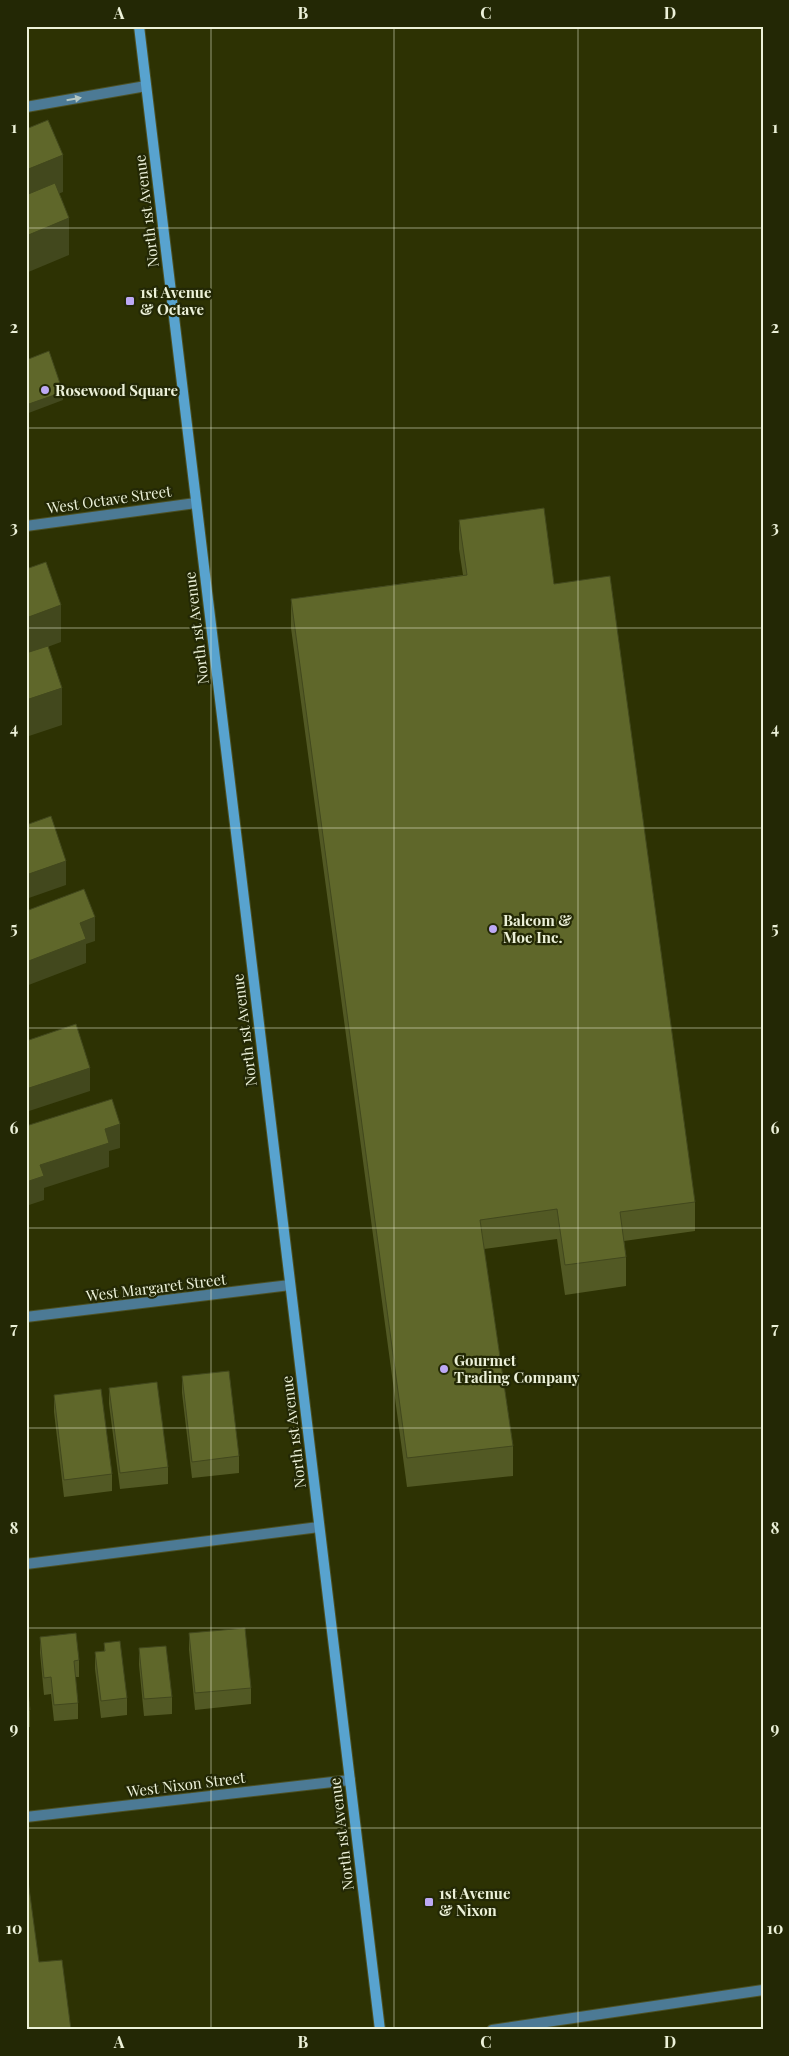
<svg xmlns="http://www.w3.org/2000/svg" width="789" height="2056" viewBox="0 0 789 2056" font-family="'Playfair Display',serif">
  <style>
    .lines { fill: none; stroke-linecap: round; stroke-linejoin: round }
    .lane-casing { stroke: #4c5125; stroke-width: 12 }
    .street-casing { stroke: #4c5125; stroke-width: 12 }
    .secondary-casing { stroke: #4c5125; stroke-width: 12 }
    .lane { stroke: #4c7a95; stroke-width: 10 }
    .street { stroke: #4c7a95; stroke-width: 10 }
    .secondary { stroke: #58a3cf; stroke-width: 10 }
    .wall { fill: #525924 }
    .shaded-wall { fill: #42481d }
    .building { fill: #5f672a; stroke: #42481d }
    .oneway { fill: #b4c7c1 }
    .grid { fill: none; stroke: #ecf1d9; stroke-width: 1; stroke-opacity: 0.55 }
    .poi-dot { fill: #bda9f5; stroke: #232805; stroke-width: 2 }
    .labels { text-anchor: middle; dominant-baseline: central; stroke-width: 4.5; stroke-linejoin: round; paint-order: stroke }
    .street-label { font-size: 15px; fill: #ecf1d9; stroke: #232805 }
    .poi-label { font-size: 15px; font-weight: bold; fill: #ecf1d9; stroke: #232805; text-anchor: start }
    .neatline { fill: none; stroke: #ecf1d9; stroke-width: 2 }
    .grid-label { font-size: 16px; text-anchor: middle; font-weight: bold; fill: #ecf1d9 }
  </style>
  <rect width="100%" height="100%" fill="#2d3203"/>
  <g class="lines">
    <defs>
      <path id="lane" d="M26,107l120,-21
        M26,526l170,-23
        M26,1564l293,-37
        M492,2030l271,-40"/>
      <path id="street" d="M26,1317l264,-32
        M26,1817l324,-37"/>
      <path id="secondary" d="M139,26l241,2004"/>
    </defs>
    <use href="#lane" class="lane-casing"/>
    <use href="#street" class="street-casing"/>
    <use href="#secondary" class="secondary-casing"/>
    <use href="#lane" class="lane"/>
    <use href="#street" class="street"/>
    <use href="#secondary" class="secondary"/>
  </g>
  <path class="wall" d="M459,520l95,64 141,618v29l-71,10 2,16v29l-61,9 -8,-56 -73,10 29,197v30l-106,11 -116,-859v-29l172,-24 -4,-26z
    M182,1376l57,80v17l-47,5 -10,-85z
    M109,1388l59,79v17l-48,5 -11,-85z
    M54,1395l58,79v17l-48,6 -10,-85z
    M189,1633l62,55v16l-56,6 -6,-60z
    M40,1637l39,23v17h-4l3,26v16l-24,2 -3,-27 -7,1 -4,-42z
    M104,1643l23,55v17l-26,3 -6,-49v-17l9,-1z
    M139,1648l33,49v17l-28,2 -5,-51z
    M26,1672l4,38v17h-4z"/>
  <path class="shaded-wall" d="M63,155v37l-37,15v-37z
    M69,218v37l-43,18v-37z
    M63,392v8l-37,14v-9z
    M61,605v37l-35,13v-37z
    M62,688v37l-36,12v-37z
    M66,861v24l-40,14v-24z
    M95,917v24l-9,3v19l-60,23v-24l54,-39z
    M90,1068v23l-64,21v-23z
    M120,1124v24l-11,3v16l-65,21v12l-18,6v-24l14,-17 65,-36z"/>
  <path class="building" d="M48,120l15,35 -37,15v-41z
    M55,183l14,35 -43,18v-41z
    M49,351l14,41 -37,13v-45z
    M544,508l10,76 56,-8 85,626 -75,10 6,45 -61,8 -8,-56 -77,11 33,226 -106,12 -116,-859 176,-24 -8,-55z
    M46,562l15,43 -35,13v-49z
    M48,646l14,42 -36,12v-47z
    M51,816l15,45 -40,14v-50z
    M84,889l11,28 -15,6 6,16 -60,23v-51z
    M76,1024l14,44 -64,21v-48z
    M112,1099l8,25 -15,5 4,14 -69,22 4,11 -18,6v-56z
    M229,1371l10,85 -47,6 -10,-86z
    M157,1382l11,85 -48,6 -11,-85z
    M101,1389l11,85 -48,6 -10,-85z
    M245,1628l6,60 -56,5 -6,-60z
    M76,1633l3,27 -5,1 4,42 -24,2 -3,-28 -7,1 -4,-41z
    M120,1641l7,57 -26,3 -6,-49 10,-1 -1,-8z
    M166,1646l6,51 -28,2 -5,-51z
    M26,1672l4,38 -4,1z
    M26,1873h1l12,89 23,-2 9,70h-45z"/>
  <defs><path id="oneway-solid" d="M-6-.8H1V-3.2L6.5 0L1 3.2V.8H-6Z" transform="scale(1.25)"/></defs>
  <use class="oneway" href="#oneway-solid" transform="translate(74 99) rotate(-10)"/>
  <path class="grid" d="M211,26v2004M394,26v2004M578,26v2004M26,228h737M26,428h737M26,628h737M26,828h737M26,1028h737M26,1228h737M26,1428h737M26,1628h737M26,1828h737"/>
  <g class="poi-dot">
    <rect x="125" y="296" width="10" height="10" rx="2.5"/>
    <circle cx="45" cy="390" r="5"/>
    <circle cx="493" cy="929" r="5"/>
    <circle cx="444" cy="1369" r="5"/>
    <rect x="424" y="1897" width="10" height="10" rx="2.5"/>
  </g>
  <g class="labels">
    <g class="street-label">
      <text transform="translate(146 211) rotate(-97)">North 1st Avenue</text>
      <text transform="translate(109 499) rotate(-8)">West Octave Street</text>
      <text transform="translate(196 628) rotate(-97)">North 1st Avenue</text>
      <text transform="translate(244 1030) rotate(-97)">North 1st Avenue</text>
      <text transform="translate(156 1287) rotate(-7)">West Margaret Street</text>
      <text transform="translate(293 1432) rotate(-97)">North 1st Avenue</text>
      <text transform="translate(186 1784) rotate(-7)">West Nixon Street</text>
      <text transform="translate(341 1834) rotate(-97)">North 1st Avenue</text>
    </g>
    <g class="poi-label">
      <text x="140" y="292">1st Avenue<tspan x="140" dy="17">&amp; Octave</tspan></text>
      <text x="55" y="390">Rosewood Square</text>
      <text x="503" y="920">Balcom &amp;<tspan x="503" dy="17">Moe Inc.</tspan></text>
      <text x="454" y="1360">Gourmet<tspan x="454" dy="17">Trading Company</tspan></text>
      <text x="439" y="1893">1st Avenue<tspan x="439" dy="17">&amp; Nixon</tspan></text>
    </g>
  </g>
  <rect width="789" height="2056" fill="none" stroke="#232805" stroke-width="55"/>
  <rect x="28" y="28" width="734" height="2000" class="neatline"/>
  <g class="grid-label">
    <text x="119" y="19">A</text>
    <text x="303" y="19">B</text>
    <text x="486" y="19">C</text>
    <text x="670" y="19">D</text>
    <text x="14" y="133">1</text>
    <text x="775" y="133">1</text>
    <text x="14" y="333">2</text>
    <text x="775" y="333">2</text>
    <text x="14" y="533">3</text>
    <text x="775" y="533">3</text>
    <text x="14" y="734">4</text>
    <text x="775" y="734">4</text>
    <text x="14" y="934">5</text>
    <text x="775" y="934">5</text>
    <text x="14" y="1134">6</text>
    <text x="775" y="1134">6</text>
    <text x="14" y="1334">7</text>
    <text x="775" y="1334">7</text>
    <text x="14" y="1534">8</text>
    <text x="775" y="1534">8</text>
    <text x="14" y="1734">9</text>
    <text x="775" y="1734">9</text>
    <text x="14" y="1934">10</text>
    <text x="775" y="1934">10</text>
    <text x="119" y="2048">A</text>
    <text x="303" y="2048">B</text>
    <text x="486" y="2048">C</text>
    <text x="670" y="2048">D</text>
  </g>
</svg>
